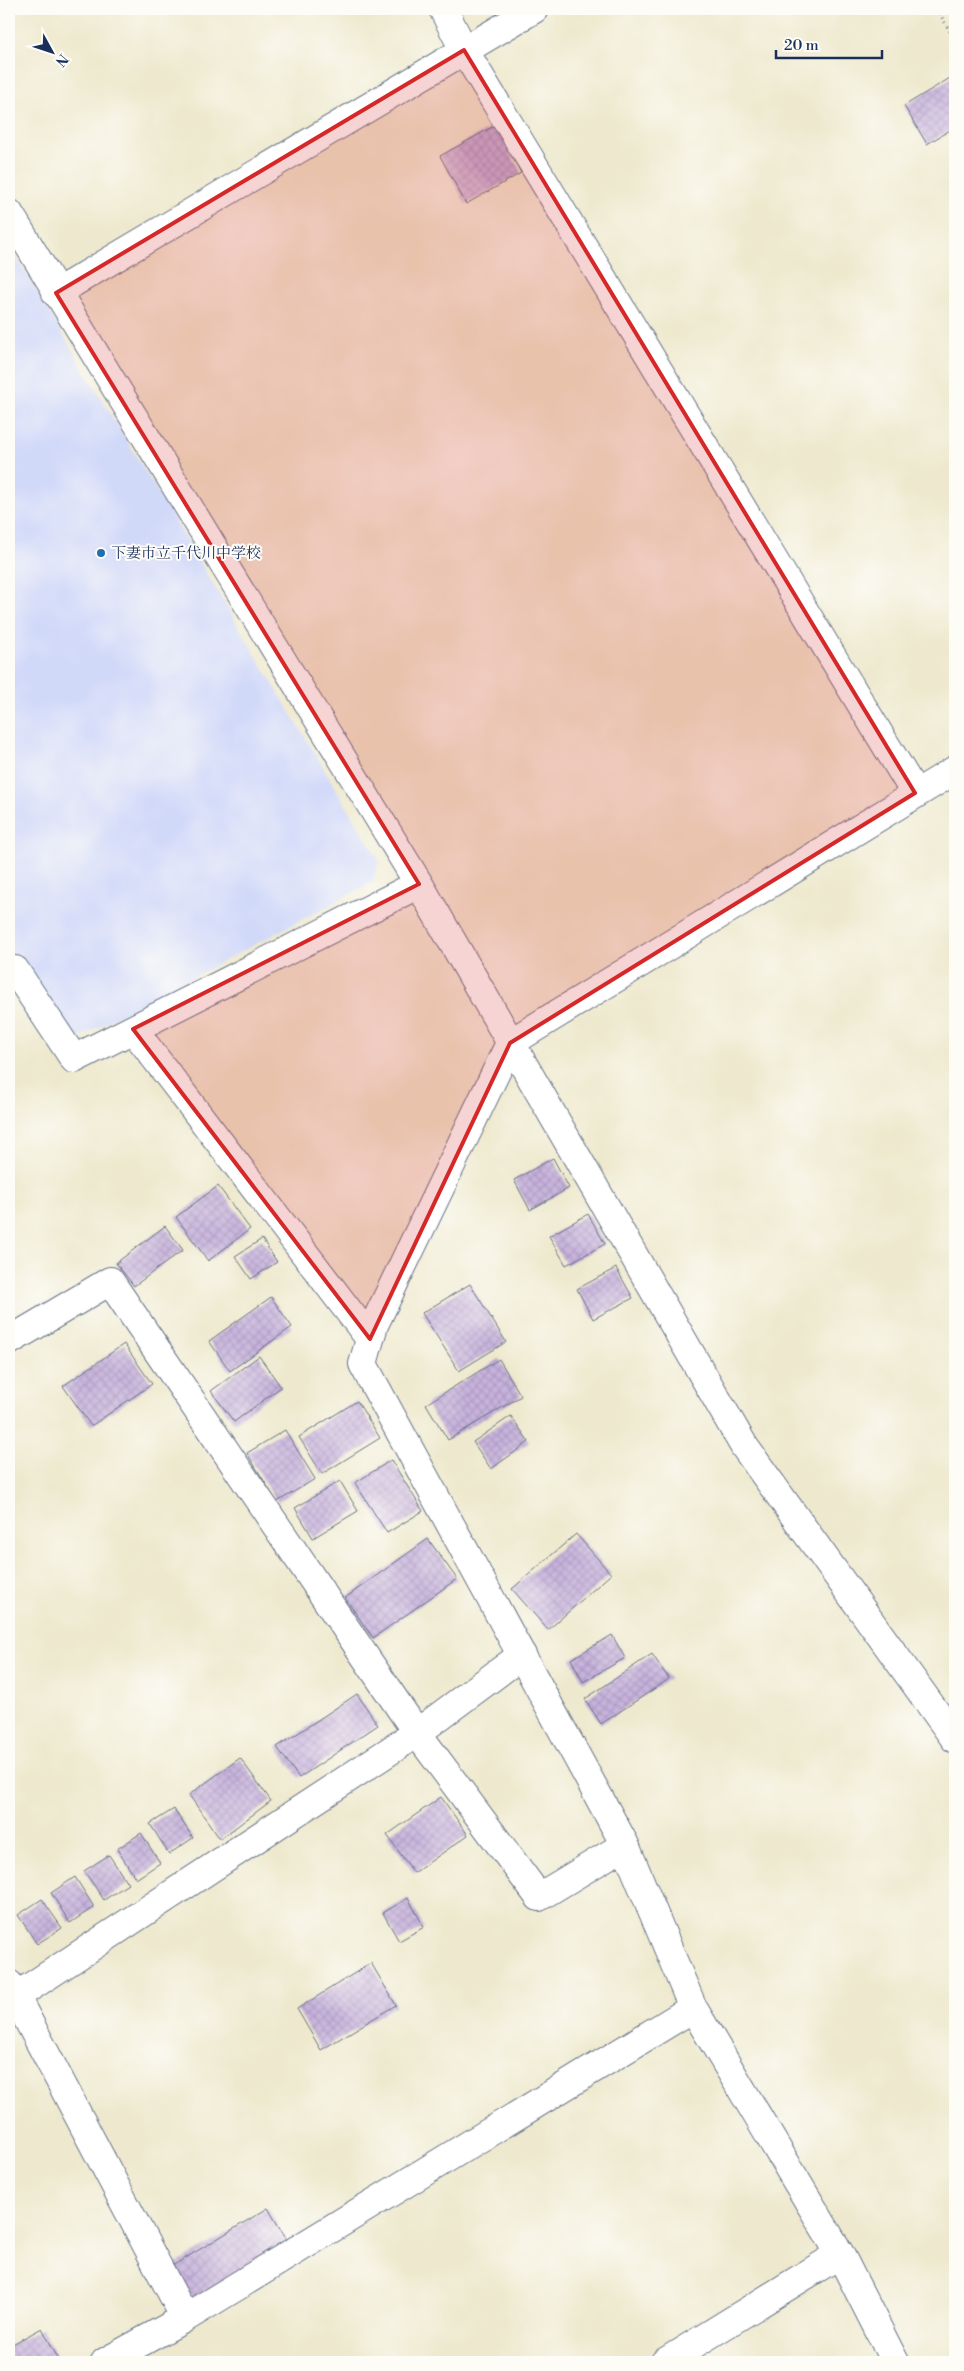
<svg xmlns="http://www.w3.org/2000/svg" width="964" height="2371" viewBox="0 0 964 2371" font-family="'Libre Bodoni','Noto Serif JP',serif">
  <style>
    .built { fill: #d1d9f9 }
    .building { fill: url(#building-cross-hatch) }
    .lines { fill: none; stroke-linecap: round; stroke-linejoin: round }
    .minor-casing { stroke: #657085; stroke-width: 30 }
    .tertiary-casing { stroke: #657085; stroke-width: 30 }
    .path { stroke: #657085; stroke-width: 3; stroke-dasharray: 1 4; stroke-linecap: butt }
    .minor { stroke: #fff; stroke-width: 28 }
    .tertiary { stroke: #fff; stroke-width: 28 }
    .marked { fill: #d62828; fill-opacity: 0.2; stroke: #d62828; stroke-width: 4; stroke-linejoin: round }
    .poi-dot { fill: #1f6fb2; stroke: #fdfcf7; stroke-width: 2 }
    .labels { text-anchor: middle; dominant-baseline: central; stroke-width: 4; stroke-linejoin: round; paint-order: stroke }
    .poi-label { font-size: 15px; fill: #1b2f5e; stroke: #fdfcf7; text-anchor: start }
  </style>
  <defs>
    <pattern id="building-cross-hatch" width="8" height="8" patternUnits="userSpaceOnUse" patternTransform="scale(1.25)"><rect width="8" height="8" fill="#c7b2dc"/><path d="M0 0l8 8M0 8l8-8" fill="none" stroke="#aa99bf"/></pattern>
  </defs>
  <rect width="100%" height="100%" fill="#fdfcf7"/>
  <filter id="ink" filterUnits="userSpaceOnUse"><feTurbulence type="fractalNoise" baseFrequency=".02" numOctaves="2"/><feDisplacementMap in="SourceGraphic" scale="10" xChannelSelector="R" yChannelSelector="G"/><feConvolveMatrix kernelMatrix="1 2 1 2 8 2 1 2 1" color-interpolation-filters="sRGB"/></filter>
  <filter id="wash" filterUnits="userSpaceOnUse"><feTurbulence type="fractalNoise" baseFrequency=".0096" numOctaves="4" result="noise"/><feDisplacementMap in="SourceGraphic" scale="20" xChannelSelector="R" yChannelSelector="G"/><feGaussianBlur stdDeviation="1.12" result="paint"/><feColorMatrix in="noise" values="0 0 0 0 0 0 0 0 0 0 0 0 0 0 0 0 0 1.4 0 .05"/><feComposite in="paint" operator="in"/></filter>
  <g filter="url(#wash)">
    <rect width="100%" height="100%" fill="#eee9ce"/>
    <path class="built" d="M9,245l370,615 -6,22 -299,158 -54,-87 -11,6z"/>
    <g id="blocks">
      <path class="building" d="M955,75v52l-28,17 -23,-38z
        M496,125l25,48 -55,31 -26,-48z
        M553,1158l16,30 -39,22 -16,-30z
        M218,1186l32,43 -42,32 -32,-44z
        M588,1214l17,30 -39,21 -17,-29z
        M165,1226l18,24 -49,36 -18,-23z
        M262,1239l15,23 -26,17 -16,-23z
        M616,1268l17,30 -40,21 -16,-30z
        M470,1284l36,58 -47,29 -37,-58z
        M271,1297l21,30 -62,44 -21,-30z
        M124,1344l28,40 -61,42 -28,-40z
        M259,1356l22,31 -47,35 -23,-31z
        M499,1359l22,37 -73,44 -22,-36z
        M357,1401l23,37 -58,36 -23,-37z
        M511,1416l18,26 -38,27 -18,-27z
        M285,1430l30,49 -38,23 -30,-49z
        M391,1460l32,51 -36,22 -32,-50z
        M340,1481l18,30 -45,27 -18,-30z
        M576,1534l35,40 -63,56 -36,-41z
        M428,1539l29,40 -84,59 -28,-40z
        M612,1635l13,23 -42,24 -12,-23z
        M652,1654l17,25 -68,45 -16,-25z
        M357,1694l21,31 -79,53 -22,-31z
        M240,1758l31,43 -51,38 -31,-44z
        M441,1797l27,38 -54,38 -27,-38z
        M174,1809l19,29 -24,16 -19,-30z
        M141,1833l19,30 -24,16 -19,-30z
        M109,1855l19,29 -24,16 -20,-29z
        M75,1877l19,30 -24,16 -19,-30z
        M408,1898l16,29 -25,14 -16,-28z
        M42,1899l20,29 -25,16 -19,-29z
        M371,1963l25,42 -75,45 -24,-41z
        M268,2208l20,34 -99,60 -20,-34z
        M42,2328l18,34h-51v-16z"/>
    </g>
  </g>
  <g filter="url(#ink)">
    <use href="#blocks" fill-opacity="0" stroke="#657085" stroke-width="1"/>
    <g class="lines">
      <defs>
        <path id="minor" d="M443,9l21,41 451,743
          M9,213l410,671 325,562 211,293
          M9,973l6,-3 59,89 345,-175
          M133,1029l237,310
          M9,1341l101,-60 307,452 122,164 86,-52
          M9,1984l176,334
          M105,2362l80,-44 508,-310
          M665,2362l175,-108
          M895,2362l-55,-108 -147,-246 -68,-163 -262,-481 11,-39 136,-282 445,-273"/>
        <path id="tertiary" d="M56,293l478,-284
          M9,2001l408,-268 105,-78"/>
      </defs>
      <use href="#minor" class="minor-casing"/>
      <use href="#tertiary" class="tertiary-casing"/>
      <path class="path" d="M937,9l18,31"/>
      <use href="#minor" class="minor"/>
      <use href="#tertiary" class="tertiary"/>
    </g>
  </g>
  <path class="marked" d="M464,50l451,743 -405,250 -140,296 -237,-310 286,-145 -363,-591z"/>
  <circle class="poi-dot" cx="101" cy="553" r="5"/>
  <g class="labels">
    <g class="poi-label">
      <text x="111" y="553">下妻市立千代川中学校</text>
    </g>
  </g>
  <rect width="964" height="2371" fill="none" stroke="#fdfcf7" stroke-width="30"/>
  <g transform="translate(52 52) rotate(130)" stroke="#fdfcf7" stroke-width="4" paint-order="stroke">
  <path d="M0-4L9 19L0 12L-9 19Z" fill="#1b2f5e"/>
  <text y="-8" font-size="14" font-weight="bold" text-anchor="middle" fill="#1b2f5e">N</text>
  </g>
  <path d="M776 50v8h106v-8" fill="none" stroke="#1b2f5e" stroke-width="2.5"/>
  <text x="784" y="50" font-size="15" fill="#1b2f5e" stroke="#fdfcf7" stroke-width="4" paint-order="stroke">20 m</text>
</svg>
